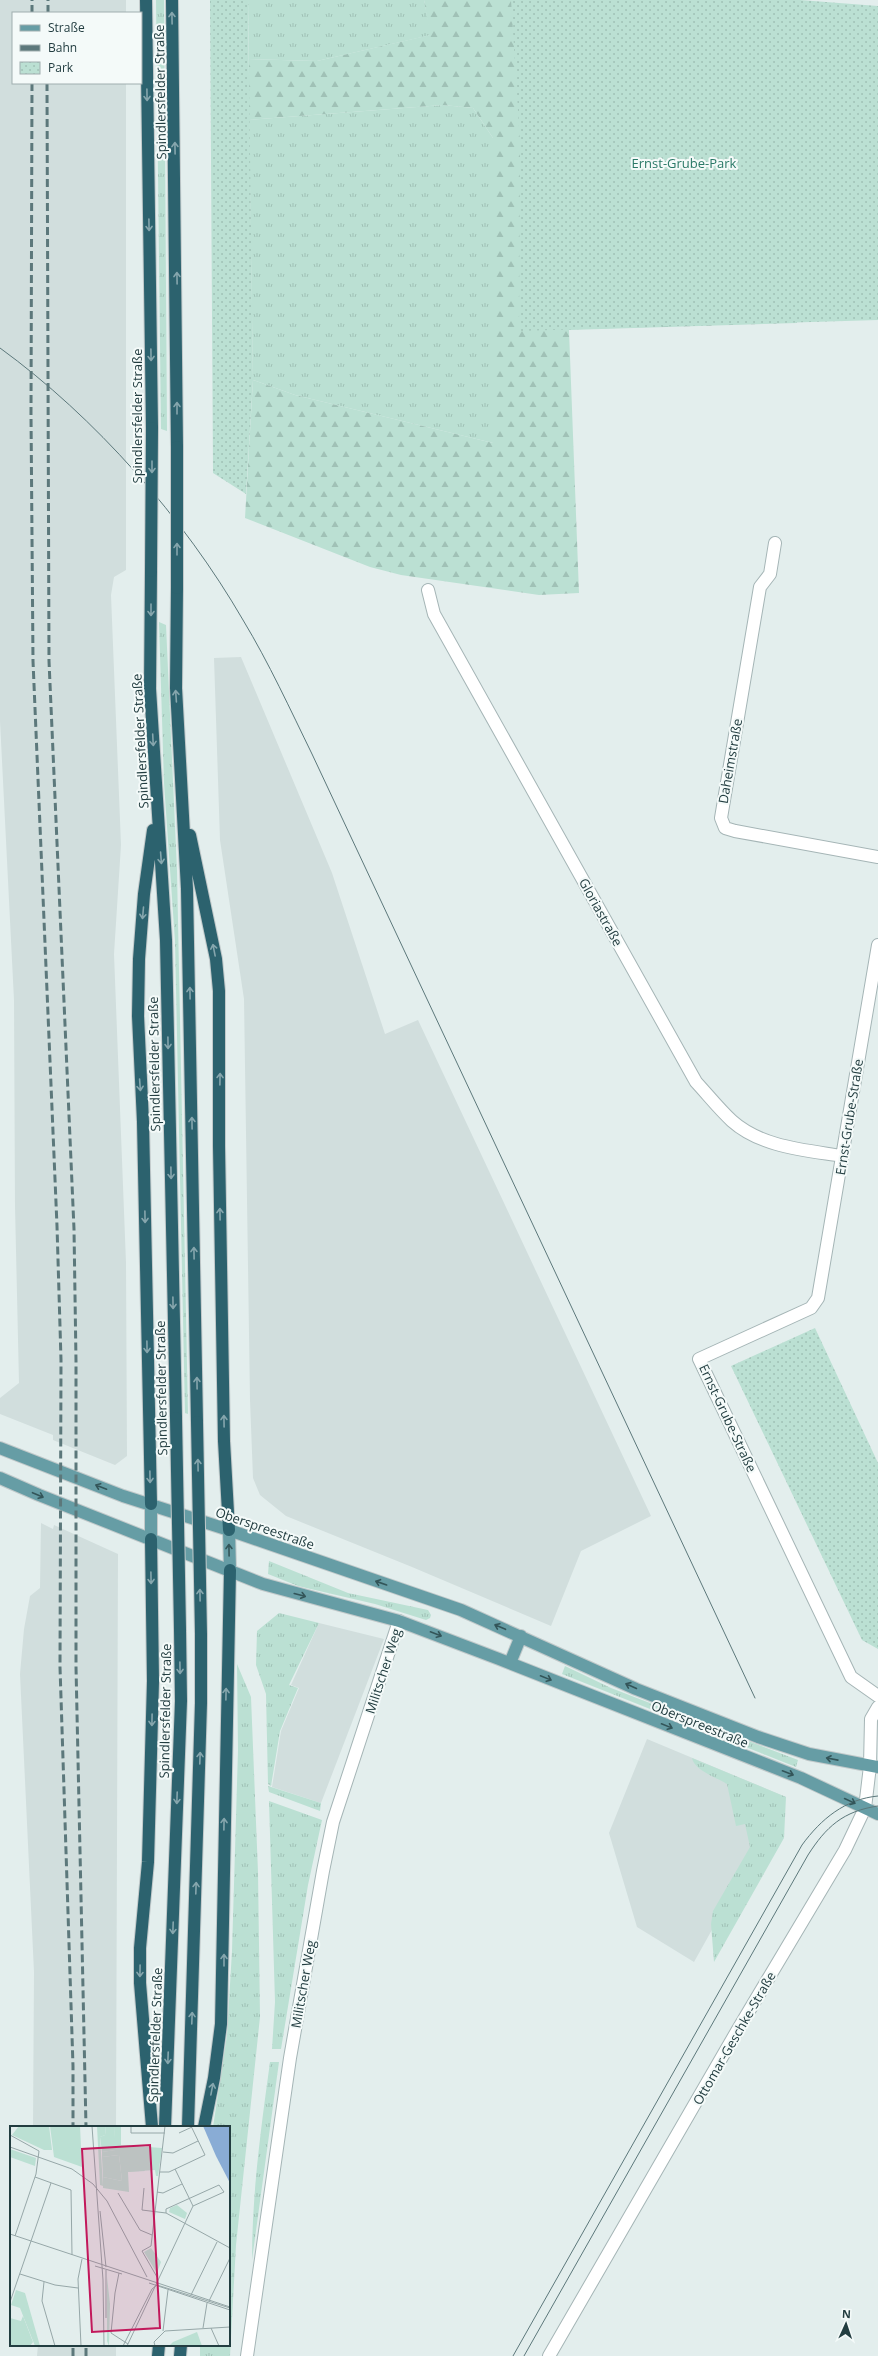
<svg xmlns="http://www.w3.org/2000/svg" width="878" height="2356" viewBox="0 0 878 2356" font-family="'Open Sans',sans-serif">
  <style>
    .built { fill: #d1dedd }
    .grass { fill: url(#grass-tufts) }
    .forest { fill: url(#forest-firs) }
    .park { fill: url(#park-dots) }
    .lines { fill: none; stroke-linecap: round; stroke-linejoin: round }
    .minor-casing { stroke: #a5b5b6; stroke-width: 14 }
    .major-casing { stroke: #c1c9ca; stroke-width: 14 }
    .highway-casing { stroke: #c1c9ca; stroke-width: 14 }
    .minor { stroke: #fff; stroke-width: 12 }
    .major { stroke: #669da5; stroke-width: 12 }
    .highway { stroke: #2c626e; stroke-width: 12 }
    .tram { stroke: #5c787b; stroke-width: 1 }
    .rail { stroke: #5c787b; stroke-width: 3; stroke-dasharray: 8 4; stroke-linecap: butt }
    .highway-bridge-casing { stroke: #c1c9ca; stroke-width: 14; stroke-linecap: butt }
    .highway-bridge { stroke: #2c626e; stroke-width: 12 }
    .oneway { stroke: #86a6ad }
    .oneway2 { stroke: #335559 }
    .labels { text-anchor: middle; dominant-baseline: central; stroke-width: 4; stroke-linejoin: round; paint-order: stroke }
    .street-label { font-size: 13px; fill: #223d40; stroke: #f4faf9 }
    .park-label { font-size: 13px; fill: #2a7967; stroke: #f4faf9 }
    .inset-road { fill: none; stroke: #96a7a8; stroke-width: 1 }
    .view { fill: #c2185b; fill-opacity: 0.15; stroke: #c2185b; stroke-width: 2 }
    .inset-edge { fill: none; stroke: #223d40; stroke-width: 2 }
  </style>
  <defs>
    <pattern id="grass-tufts" width="24" height="20" patternUnits="userSpaceOnUse"><rect width="24" height="20" fill="#bbe0d3"/><path d="M3 7l-1-3M5 7V3M7 7l1-3M15 17l-1-3M17 17v-4M19 17l1-3" fill="none" stroke="#a0c1b6"/></pattern>
    <pattern id="forest-firs" width="22" height="20" patternUnits="userSpaceOnUse"><rect width="22" height="20" fill="#bbe0d3"/><path d="M5 1l3.5 6h-7zM16 11l3.5 6h-7z" fill="#a0c1b6"/></pattern>
    <pattern id="park-dots" width="8" height="8" patternUnits="userSpaceOnUse"><rect width="8" height="8" fill="#bbe0d3"/><path d="M2 2h.1M6 6h.1" fill="none" stroke="#a0c1b6" stroke-width="1.8" stroke-linecap="round"/></pattern>
  </defs>
  <rect width="100%" height="100%" fill="#e3eeed"/>
  <path class="built" d="M0,0h126v13h-113v70h113v487l-12,7 -3,18 10,250 -7,109 12,309 1,193 -12,9 -62,-25v-5l-53,-21v-16l19,-15 -4,-177 -1,-206 -14,-279z
    M241,657l91,216 53,161 33,-14 233,496 -70,35 -30,75 -139,-59 -126,-51 -26,-21 -7,-17 -3,-78 -6,-401 -24,-159 -6,-182z
    M41,1523l12,6 1,-4 64,29 -2,573h-83l1,-155 -14,-298 4,-45 6,-33 10,-8z
    M319,1623l65,16 -63,164 -49,-16 9,-56 18,-43 -8,-3z
    M647,1739l139,58 -92,165 -57,-35 -28,-94z
    M38,2345h78v11h-79z"/>
  <path class="grass" d="M156,0h8l3,431 -6,-2z
    M248,0h176l7,35 -114,26 -68,-2z
    M443,105l30,3 20,30v305l-198,-48 -42,-15 -4,-260z
    M159,622l7,3 11,246 11,543 -3,-1 -10,-472 -11,-158z
    M269,1561l79,32 80,17 3,5 -1,3 -4,2 -51,-16 -77,-18 -30,-12z
    M279,1613l40,10 -30,62 9,3 -18,43 -9,55 -3,-2 -2,-90 -10,-29 1,-34z
    M237,1664l14,33 7,175 2,145 -24,228 -6,111h-30v-11h29v-218h-16l14,-92 5,-84 6,-201z
    M565,1666l46,22 187,72 -2,7 -234,-93z
    M692,1758l94,39 -2,41 -70,124 -3,-38 2,-13 37,-64 -5,-23 -9,2 -9,-42c-11,-7 -32,-13 -35,-26z
    M268,1786l53,17 -1,8 -51,-19z
    M269,1801l53,19 -14,65 -27,164h-9l3,-47z
    M270,2062h9l-27,198c0,-67 9,-132 18,-198z"/>
  <path class="forest" d="M424,0h199l174,323 -228,7 10,263 -40,2 -138,-20 -31,-8 -125,-49 8,-138 42,15 198,48v-305l-20,-30 -30,-3 -194,15v-61l68,2 113,-26z"/>
  <path class="park" d="M210,0h38l5,380 -7,114 -33,-21z
    M511,0h289l78,6v314l-359,11 1,-188z
    M815,1328l63,135v186l-16,-9 -131,-274z"/>
  <g class="lines">
    <defs>
      <path id="minor" d="M775,543l-5,31 -10,13 -39,231 4,10 10,3 143,26
        M428,590l6,24 262,468c12,13 23,27 36,39 29,26 73,29 110,35
        M878,945l-60,353 -7,10 -112,51 152,318 27,19
        M247,2356l43,-298 33,-187 10,-49 66,-201
        M549,2356l188,-325 108,-181 20,-42 5,-42 1,-47 7,-12"/>
      <path id="major" d="M0,1448l123,48 106,34 232,80 175,79 122,48 51,17 69,13
        M0,1478l39,17 224,89 136,37 100,38 302,119 77,36
        M151,1504v35
        M229,1530l1,40
        M510,1663l11,-27"/>
      <path id="highway" d="M146,0l6,428
        M172,0l5,447
        M151,571l-1,118 16,251 10,478
        M177,588l-1,100 11,201 10,533
        M190,835l26,124 3,32v155l5,295 5,89
        M151,1504l-8,-382 -5,-106 1,-57 5,-65 9,-64
        M151,1539l2,142 -5,181 -8,86v35l12,144
        M165,2127l16,-426 -1,-72
        M188,2127l13,-424v-69
        M204,2127l10,-49 7,-54 9,-454
        M158,2356l1,-11
        M180,2356l1,-11"/>
    </defs>
    <use href="#minor" class="minor-casing"/>
    <use href="#major" class="major-casing"/>
    <use href="#highway" class="highway-casing"/>
    <use href="#minor" class="minor"/>
    <use href="#major" class="major"/>
    <use href="#highway" class="highway"/>
    <path class="tram" d="M0,348c95,69 184,170 243,272 26,43 47,89 69,134l443,944
      M513,2356l289,-511c19,-26 43,-46 76,-49
      M524,2356l284,-501c18,-28 35,-44 70,-49"/>
    <path class="rail" d="M32,13v-13
      M48,13v-13
      M32,83l-1,331 2,247 24,565 4,134 -1,307 13,399v61
      M47,83l2,578 25,568 2,132v306l10,460
      M73,2356v-11
      M86,2356v-11"/>
    <defs>
      <path id="highway-bridge" d="M151,571l1,-143
        M177,588v-141
        M176,1418l4,211
        M197,1422l4,212"/>
    </defs>
    <use href="#highway-bridge" class="highway-bridge-casing"/>
    <use href="#highway-bridge" class="highway-bridge"/>
  </g>
  <defs><path id="oneway-shaft" d="M-6 0H5M1.5-3L5.5 0L1.5 3" fill="none" stroke-width="1.6" stroke-linecap="round" stroke-linejoin="round"/></defs>
  <g class="oneway">
    <use href="#oneway-shaft" transform="translate(172 18) rotate(-91)"/>
    <use href="#oneway-shaft" transform="translate(147 95) rotate(89)"/>
    <use href="#oneway-shaft" transform="translate(175 148) rotate(-91)"/>
    <use href="#oneway-shaft" transform="translate(149 225) rotate(89)"/>
    <use href="#oneway-shaft" transform="translate(177 278) rotate(-91)"/>
    <use href="#oneway-shaft" transform="translate(151 355) rotate(89)"/>
    <use href="#oneway-shaft" transform="translate(177 408) rotate(-90)"/>
    <use href="#oneway-shaft" transform="translate(152 467) rotate(90)"/>
    <use href="#oneway-shaft" transform="translate(177 549) rotate(-90)"/>
    <use href="#oneway-shaft" transform="translate(151 610) rotate(90)"/>
    <use href="#oneway-shaft" transform="translate(176 696) rotate(-94)"/>
    <use href="#oneway-shaft" transform="translate(153 740) rotate(87)"/>
    <use href="#oneway-shaft" transform="translate(161 858) rotate(86)"/>
    <use href="#oneway-shaft" transform="translate(143 913) rotate(95)"/>
    <use href="#oneway-shaft" transform="translate(214 950) rotate(-101)"/>
    <use href="#oneway-shaft" transform="translate(190 993) rotate(-91)"/>
    <use href="#oneway-shaft" transform="translate(168 1043) rotate(89)"/>
    <use href="#oneway-shaft" transform="translate(220 1079) rotate(-89)"/>
    <use href="#oneway-shaft" transform="translate(140 1085) rotate(86)"/>
    <use href="#oneway-shaft" transform="translate(192 1123) rotate(-91)"/>
    <use href="#oneway-shaft" transform="translate(171 1173) rotate(89)"/>
    <use href="#oneway-shaft" transform="translate(220 1214) rotate(-91)"/>
    <use href="#oneway-shaft" transform="translate(145 1217) rotate(89)"/>
    <use href="#oneway-shaft" transform="translate(194 1253) rotate(-91)"/>
    <use href="#oneway-shaft" transform="translate(173 1303) rotate(89)"/>
    <use href="#oneway-shaft" transform="translate(147 1347) rotate(89)"/>
    <use href="#oneway-shaft" transform="translate(197 1383) rotate(-91)"/>
    <use href="#oneway-shaft" transform="translate(224 1421) rotate(-91)"/>
    <use href="#oneway-shaft" transform="translate(198 1465) rotate(-91)"/>
    <use href="#oneway-shaft" transform="translate(150 1477) rotate(89)"/>
    <use href="#oneway-shaft" transform="translate(151 1578) rotate(89)"/>
    <use href="#oneway-shaft" transform="translate(200 1595) rotate(-91)"/>
    <use href="#oneway-shaft" transform="translate(180 1668) rotate(89)"/>
    <use href="#oneway-shaft" transform="translate(226 1694) rotate(-89)"/>
    <use href="#oneway-shaft" transform="translate(152 1720) rotate(91)"/>
    <use href="#oneway-shaft" transform="translate(200 1758) rotate(-88)"/>
    <use href="#oneway-shaft" transform="translate(177 1798) rotate(92)"/>
    <use href="#oneway-shaft" transform="translate(224 1824) rotate(-89)"/>
    <use href="#oneway-shaft" transform="translate(196 1888) rotate(-88)"/>
    <use href="#oneway-shaft" transform="translate(173 1928) rotate(92)"/>
    <use href="#oneway-shaft" transform="translate(224 1960) rotate(-90)"/>
    <use href="#oneway-shaft" transform="translate(140 1971) rotate(91)"/>
    <use href="#oneway-shaft" transform="translate(192 2018) rotate(-88)"/>
    <use href="#oneway-shaft" transform="translate(168 2058) rotate(92)"/>
    <use href="#oneway-shaft" transform="translate(212 2089) rotate(-79)"/>
  </g>
  <g class="oneway2">
    <use href="#oneway-shaft" transform="translate(101 1487) rotate(-159)"/>
    <use href="#oneway-shaft" transform="translate(38 1495) rotate(23)"/>
    <use href="#oneway-shaft" transform="translate(229 1550) rotate(-91)"/>
    <use href="#oneway-shaft" transform="translate(381 1583) rotate(-161)"/>
    <use href="#oneway-shaft" transform="translate(300 1595) rotate(15)"/>
    <use href="#oneway-shaft" transform="translate(500 1627) rotate(-157)"/>
    <use href="#oneway-shaft" transform="translate(436 1634) rotate(21)"/>
    <use href="#oneway-shaft" transform="translate(546 1678) rotate(22)"/>
    <use href="#oneway-shaft" transform="translate(631 1686) rotate(-156)"/>
    <use href="#oneway-shaft" transform="translate(667 1726) rotate(22)"/>
    <use href="#oneway-shaft" transform="translate(832 1759) rotate(-169)"/>
    <use href="#oneway-shaft" transform="translate(788 1773) rotate(21)"/>
    <use href="#oneway-shaft" transform="translate(850 1801) rotate(25)"/>
  </g>
  <g class="labels">
    <g class="street-label">
      <text transform="translate(160 92) rotate(-91)">Spindlersfelder Straße</text>
      <text transform="translate(137 416) rotate(-90)">Spindlersfelder Straße</text>
      <text transform="translate(140 741) rotate(-93)">Spindlersfelder Straße</text>
      <text transform="translate(730 761) rotate(-80)">Daheimstraße</text>
      <text transform="translate(601 912) rotate(61)">Gloriastraße</text>
      <text transform="translate(154 1064) rotate(-91)">Spindlersfelder Straße</text>
      <text transform="translate(849 1117) rotate(-81)">Ernst-Grube-Straße</text>
      <text transform="translate(161 1388) rotate(-91)">Spindlersfelder Straße</text>
      <text transform="translate(728 1418) rotate(65)">Ernst-Grube-Straße</text>
      <text transform="translate(265 1528) rotate(19)">Oberspreestraße</text>
      <text transform="translate(383 1671) rotate(-72)">Militscher Weg</text>
      <text transform="translate(165 1711) rotate(-89)">Spindlersfelder Straße</text>
      <text transform="translate(700 1724) rotate(22)">Oberspreestraße</text>
      <text transform="translate(303 1984) rotate(-80)">Militscher Weg</text>
      <text transform="translate(155 2035) rotate(-88)">Spindlersfelder Straße</text>
      <text transform="translate(734 2038) rotate(-60)">Ottomar-Geschke-Straße</text>
    </g>
    <g class="park-label">
      <text x="684" y="163">Ernst-Grube-Park</text>
    </g>
  </g>
  <g transform="translate(10 2126)">
    <rect width="220" height="220" fill="#e3eeed"/>
    <path d="M96,0h8l2,24 -14,2 -2,-15 5,-2zM109,29l3,26 -19,-4 -1,-20zM97,151l3,27 -1,42 -2,-5z" fill="#bbe0d3"/>
    <path d="M104,0h7v19h9l15,26 -17,1 1,20 -26,-4v-11l19,4 -3,-26 -17,2v-5l13,-2zM0,23l26,9 -1,8 -25,-9z" fill="#bbe0d3"/>
    <path d="M187,206l5,14h-33l4,-4z" fill="#bbe0d3"/>
    <path d="M9,0h30l3,24h-8l-32,-15zM87,0h9l-1,9 -5,2 3,49 -3,-1zM111,19l41,3 -4,28h-2l-1,-6 -31,2zM167,79l10,8 -2,6 -16,-7 1,-4zM141,122l10,14 -4,11 -13,-21zM6,164l9,3 15,53h-5l-15,-38 -9,-3z" fill="#bbe0d3"/>
    <path d="M40,0h30l2,41 -28,-10zM13,190l10,26 -3,4h-20v-28l11,3z" fill="#bbe0d3"/>
    <path d="M193,0h27v57l-14,-27z" fill="#89acd5"/>
    <path class="inset-road" d="M82,0l11,154 1,66M121,0v7h34M169,7l13,-6M0,9l29,16 -3,23 -21,62M0,21l62,22 21,15 14,17 40,76M153,26l10,1 25,-12M165,43l18,37M150,46h9l36,-17 -14,-29M25,51l36,13 1,65M134,62l-2,22 24,3 64,35M147,66l6,1 19,-9M108,67l22,37 12,5M90,85l6,56M0,108l220,73M85,140l27,8M109,147l-4,20 -4,40 17,11M10,148l35,11 23,3M147,151l-15,-26 9,-5 14,-120M34,156l-2,19 13,45M139,157l81,27M181,169l26,-53M199,175l21,-43M0,176l41,-119M96,192v-48M193,202l4,-25M201,202l8,18M153,205l5,-41M71,220l-3,-67 4,-20M113,220l29,-57 5,-4 73,23M117,220l66,-140 31,-14 -5,-7 -53,24v4M145,220l-1,-4 11,-11 65,-4"/>
    <path class="view" d="M140,19l10,183 -68,4 -10,-183z"/>
    <rect width="220" height="220" class="inset-edge"/>
  </g>
  <rect x="12" y="12" width="130" height="72" fill="#f4faf9" stroke="#a0aeaf"/>
  <rect x="20" y="25" width="20" height="6" fill="#669da5" stroke="#a0aeaf"/>
  <text x="48" y="32" font-size="12" fill="#223d40">Straße</text>
  <rect x="20" y="45" width="20" height="6" fill="#5c787b" stroke="#a0aeaf"/>
  <text x="48" y="52" font-size="12" fill="#223d40">Bahn</text>
  <rect x="20" y="62" width="20" height="12" fill="url(#park-dots)" stroke="#a0aeaf"/>
  <text x="48" y="72" font-size="12" fill="#223d40">Park</text>
  <g transform="translate(846 2324) rotate(3)" stroke="#f4faf9" stroke-width="3" paint-order="stroke">
  <path d="M0-3L7 15L0 10L-7 15Z" fill="#223d40"/>
  <text y="-6" font-size="11" font-weight="bold" text-anchor="middle" fill="#223d40">N</text>
  </g>
</svg>
